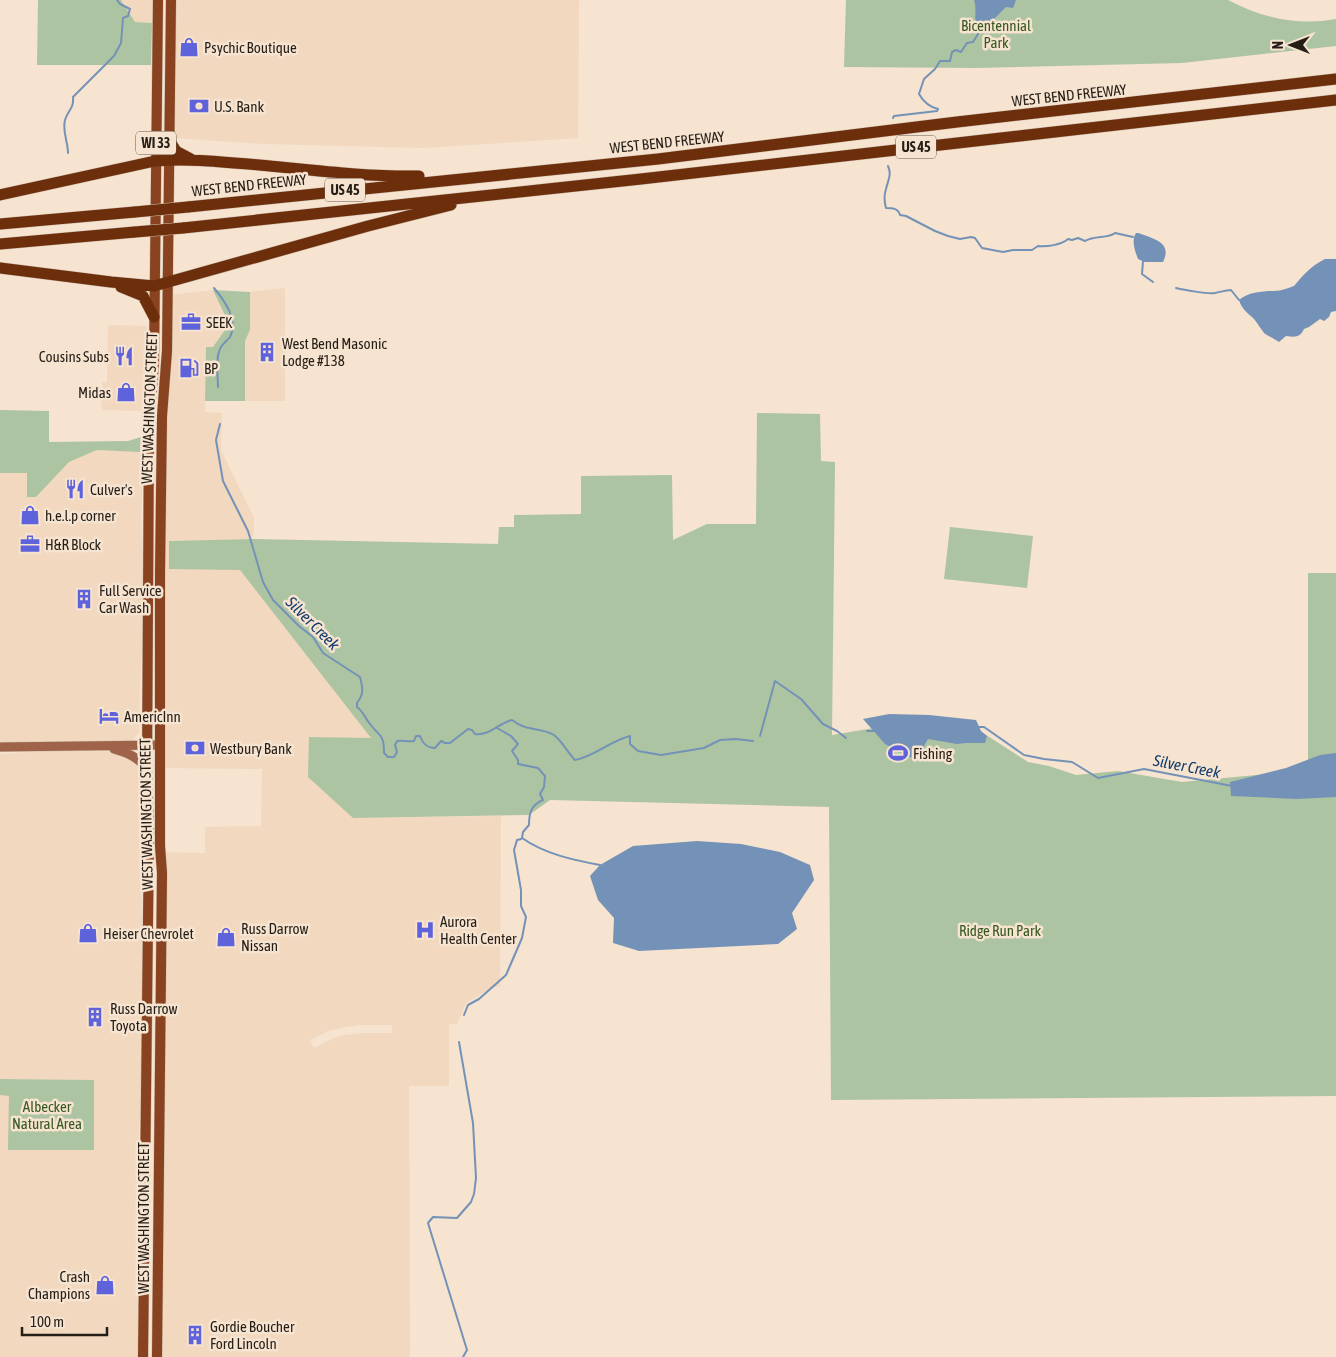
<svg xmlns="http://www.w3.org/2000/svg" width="1336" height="1357" viewBox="0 0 1336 1357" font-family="'Asap Condensed',sans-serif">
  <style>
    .built { fill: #f1d8bf; fill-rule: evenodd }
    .green { fill: #adc4a2 }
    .water { fill: #7492b7 }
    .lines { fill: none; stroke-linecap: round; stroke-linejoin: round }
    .stream { stroke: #7492b7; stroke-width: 2 }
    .secondary-casing { stroke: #d0c0af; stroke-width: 10 }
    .primary-casing { stroke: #d0c0af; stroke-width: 11 }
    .highway-casing { stroke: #d0c0af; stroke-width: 12 }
    .secondary { stroke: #9e6349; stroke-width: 9 }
    .primary { stroke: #894321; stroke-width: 10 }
    .highway { stroke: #6d2e0c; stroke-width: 11 }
    .highway-bridge-casing { stroke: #d0c0af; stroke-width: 12; stroke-linecap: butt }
    .highway-bridge { stroke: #6d2e0c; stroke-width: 11 }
    .labels { text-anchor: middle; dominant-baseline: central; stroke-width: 5; stroke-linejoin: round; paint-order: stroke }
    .shield { fill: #f6e3d0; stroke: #64594e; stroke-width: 1 }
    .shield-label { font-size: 14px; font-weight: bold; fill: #251e17 }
    .park-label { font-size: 15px; fill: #355920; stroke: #f6e3d0 }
    .poi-label { font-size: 15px; fill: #251e17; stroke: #f6e3d0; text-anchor: start }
    .street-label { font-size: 15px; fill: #251e17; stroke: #f6e3d0 }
    .water-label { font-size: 16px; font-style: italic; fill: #103b6b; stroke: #f6e3d0 }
  </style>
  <rect width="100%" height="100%" fill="#f6e3d0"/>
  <path class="built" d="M122,0h31l-1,23 -17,-1z
    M173,0h406l-1,138 -153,10 -160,-4 -91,-6z
    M285,288v113h-40v-60l5,-11v-38z
    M213,290l16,34 -16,23h-7l-1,65 17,1 -1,37 33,68 -1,21 -83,2 70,29 132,169 -63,-2 43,81 149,-2 -1,170 -8,2 -26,15 -9,21h-8v62h-40l1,271h-250l2,-230 3,-36 -3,-239 43,1v-26l56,-1 1,-57 -100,-1 5,-377 4,-96zM358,1025h34v8h-30l-17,2 -11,3 -20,10 -4,-8 21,-10z
    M108,325l39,1 -2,85 -42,-1 -3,-13 3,-9 -1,-6h5z
    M97,450l47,2 -3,63 2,62v61l-3,42 -1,53 -7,7 -9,2 -123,1v-270h27l9,24 33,-35z
    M58,750h43l22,4 16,10 1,5 2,21 -3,35 3,100 1,82 -1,84 -3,35 -1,231h-138v-262h9l85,54v-69l-94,-1v-325z"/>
  <path class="green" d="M38,0h83l14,22 17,1 -1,42h-114z
    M846,0h382c34,18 70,26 108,19v27l-154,17 -206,5 -132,-1z
    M213,290l37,2v38l-5,11v60h-40l1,-54h7l16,-23z
    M0,410l49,1v31l79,-1 13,-4 -1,15 -43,-2 -28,12 -33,35h-9v-24h-27z
    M757,413l63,1 1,47 14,1 -3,273 48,-8 89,-3 59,38 21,4 27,9 42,-4 64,11 126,-12v-197h28v523l-505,4 -2,-293 -279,-7 -21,15 -176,3 -45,-41 1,-40 62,1 -131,-168 -71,-1v-28l84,-2 245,5 1,-17h15v-12l67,-1v-38l91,-1 1,65 34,-16h49z
    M950,527l83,9 -6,52 -83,-9z
    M0,1079l94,1v70h-86l1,-54 -9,-1z"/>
  <path class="water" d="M974,0h42l-3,8 -7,-1 -16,16 -14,1c-2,-8 1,-15 -2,-24z
    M1136,233c5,0 6,2 11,3 13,5 24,10 16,26h-18l-7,-3c-3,-8 -7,-18 -2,-26z
    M1325,259h11v52l-5,1 -2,5 -5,4 -4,-2 -11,8 -5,2c-4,9 -9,8 -18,7l-7,6c-4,-3 -11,-6 -15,-9 -3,-4 -6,-9 -10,-14 -6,-6 -12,-9 -15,-19 9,-8 24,-9 35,-9 7,0 14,-3 20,-5 10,-12 17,-20 31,-27z
    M889,714l40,1 47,5 5,11 6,5 -2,7h-19l-9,1 -29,-5 -5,9 1,7 -4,3 -12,-1 -23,-13 -22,-25z
    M1336,753v44l-39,2 -66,-3 -1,-14 56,-14 34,-13z
    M697,841l44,3 39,8 30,13 4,15 -22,33 5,16 -19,15 -139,7 -26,-8 1,-25 -16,-18 -8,-24 10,-11 33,-19z"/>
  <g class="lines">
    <path class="stream" d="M893,118l1,-2 43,-5 1,-2c-8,-2 -15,-8 -19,-15l5,-15 11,-10 5,-8h10l2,-9 4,-2 5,2 6,-9 6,-1 5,-8 2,-10
      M68,153c0,-11 -6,-22 -3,-33 3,-10 9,-11 8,-23l41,-41 7,-13 2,-25 5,-2 2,-7 -10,-5 -3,-4
      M888,166c4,9 0,14 -2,23 -2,6 -2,12 0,19 6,0 12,0 14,7l6,1 29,15 13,5 12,3 11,-2 4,1 7,10 21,4 10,-2h19l6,-4c9,1 23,-1 30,-7l4,1 6,-2 7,3c10,-6 23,-2 30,-8l18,4
      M1143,261l-1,13 11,8
      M214,288c10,12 25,32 16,49 -3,4 -8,7 -10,12 -5,11 -2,26 -2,38
      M1176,288c8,2 31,6 39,5 6,-1 10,-3 16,-3l8,10
      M220,424l-4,16 7,41 25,50 15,51 10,18 26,26 14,11 10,16 37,24c3,11 4,17 -3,26v4c6,4 8,11 13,17 10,13 14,10 14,29l4,4h6l3,-5 -2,-7 2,-4c6,-1 11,1 17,0l2,-5h4c3,8 7,12 15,12l6,-7 4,2h5l18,-14 4,1 3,4c14,2 24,-11 37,-14 15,12 29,7 42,15 8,6 14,18 21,25 20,-4 35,-19 55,-24v8l8,7 23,4 43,-7 16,-8 16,-1 17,2
      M978,727h6l40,28 20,4 28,3 26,16 46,-9 88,17
      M497,728l14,8 7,8 -6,7 6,9v4l20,4 7,8 -1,11 -4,7 3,6c-12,5 -14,13 -14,25l-6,7 -1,6c23,16 51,22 78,27
      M867,731h9
      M760,736l15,-55 26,18 22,25 14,7 9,7
      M464,1015l4,-10 11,-6 27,-24 16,-37 4,-21 -5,-11v-16l-7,-40 3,-10 4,-1
      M459,1042l14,81 3,55 -2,16 -3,8 -14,16 -24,-1 -5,6 39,127 -4,7"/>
    <defs>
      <path id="secondary" d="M0,747l160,-2
        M114,749c14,4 24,8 33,20"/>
      <path id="primary" d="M143,1357l6,-522 -2,-66 2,-339 5,-69 4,-361
        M157,1357l5,-484 -2,-27v-273l2,-157 5,-65 4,-351"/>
      <path id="highway" d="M169,140l7,11 15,8
        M0,195l155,-34c35,-3 69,1 104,4 53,5 107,12 160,11
        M188,207l470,-48 299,-37 379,-43
        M0,224l135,-12
        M183,228l458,-49 695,-79
        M0,244l135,-12
        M0,268l111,14 43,4 214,-60 83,-21
        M121,287l22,9 11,21"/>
    </defs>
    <use href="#secondary" class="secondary-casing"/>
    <use href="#primary" class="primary-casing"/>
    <use href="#highway" class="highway-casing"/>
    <use href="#secondary" class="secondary"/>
    <use href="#primary" class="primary"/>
    <use href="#highway" class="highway"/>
    <defs>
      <path id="highway-bridge" d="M135,212l53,-5
        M135,232l48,-4"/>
    </defs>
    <use href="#highway-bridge" class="highway-bridge-casing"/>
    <use href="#highway-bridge" class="highway-bridge"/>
  </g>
  <defs>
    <symbol id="shop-bare" viewBox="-9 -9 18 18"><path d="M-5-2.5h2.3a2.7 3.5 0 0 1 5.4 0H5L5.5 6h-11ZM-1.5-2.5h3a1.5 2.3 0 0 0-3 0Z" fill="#5e62db" stroke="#f6e3d0" stroke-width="2.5" paint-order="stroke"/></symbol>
    <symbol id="bank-bare" viewBox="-9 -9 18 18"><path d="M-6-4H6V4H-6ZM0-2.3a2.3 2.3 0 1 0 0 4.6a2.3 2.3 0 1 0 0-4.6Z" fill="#5e62db" stroke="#f6e3d0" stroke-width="2.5" paint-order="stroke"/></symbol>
    <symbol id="office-bare" viewBox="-9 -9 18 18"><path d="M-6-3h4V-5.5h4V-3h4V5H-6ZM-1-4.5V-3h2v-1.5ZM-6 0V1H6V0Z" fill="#5e62db" stroke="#f6e3d0" stroke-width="2.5" paint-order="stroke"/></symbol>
    <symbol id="building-bare" viewBox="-9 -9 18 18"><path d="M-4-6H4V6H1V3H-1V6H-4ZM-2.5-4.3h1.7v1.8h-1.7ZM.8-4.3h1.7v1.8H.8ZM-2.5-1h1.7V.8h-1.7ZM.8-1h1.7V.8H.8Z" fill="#5e62db" stroke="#f6e3d0" stroke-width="2.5" paint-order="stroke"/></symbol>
    <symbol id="restaurant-bare" viewBox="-9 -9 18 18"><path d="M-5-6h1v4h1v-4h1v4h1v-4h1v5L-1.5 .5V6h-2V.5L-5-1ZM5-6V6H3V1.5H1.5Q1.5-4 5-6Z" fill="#5e62db" stroke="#f6e3d0" stroke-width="2.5" paint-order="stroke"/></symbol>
    <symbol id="fuel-bare" viewBox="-9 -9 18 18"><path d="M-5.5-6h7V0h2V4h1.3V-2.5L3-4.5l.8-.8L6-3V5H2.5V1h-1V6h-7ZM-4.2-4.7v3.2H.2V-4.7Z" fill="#5e62db" stroke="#f6e3d0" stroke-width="2.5" paint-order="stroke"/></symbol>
    <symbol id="hotel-bare" viewBox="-9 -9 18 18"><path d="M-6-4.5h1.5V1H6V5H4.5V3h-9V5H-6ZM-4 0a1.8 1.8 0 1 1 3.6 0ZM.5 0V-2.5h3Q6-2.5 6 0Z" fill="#5e62db" stroke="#f6e3d0" stroke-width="2.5" paint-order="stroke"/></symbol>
    <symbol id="stadium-bare" viewBox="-9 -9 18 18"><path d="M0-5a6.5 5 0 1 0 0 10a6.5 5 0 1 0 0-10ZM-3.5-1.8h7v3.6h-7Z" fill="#5e62db" stroke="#f6e3d0" stroke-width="2.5" paint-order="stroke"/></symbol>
    <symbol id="hospital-bare" viewBox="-9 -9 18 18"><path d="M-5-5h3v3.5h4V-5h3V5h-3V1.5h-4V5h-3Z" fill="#5e62db" stroke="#f6e3d0" stroke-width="2.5" paint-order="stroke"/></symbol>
  </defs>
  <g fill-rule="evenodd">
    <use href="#shop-bare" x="175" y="33" width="28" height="28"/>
    <use href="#bank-bare" x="185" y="92" width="28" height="28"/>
    <use href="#office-bare" x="177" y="308" width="28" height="28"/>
    <use href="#building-bare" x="253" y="338" width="28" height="28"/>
    <use href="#restaurant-bare" x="110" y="342" width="28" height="28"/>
    <use href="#fuel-bare" x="175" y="354" width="28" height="28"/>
    <use href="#shop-bare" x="112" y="378" width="28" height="28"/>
    <use href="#restaurant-bare" x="61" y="475" width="28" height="28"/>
    <use href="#shop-bare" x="16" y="501" width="28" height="28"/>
    <use href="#office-bare" x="16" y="530" width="28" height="28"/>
    <use href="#building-bare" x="70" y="585" width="28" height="28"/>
    <use href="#hotel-bare" x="95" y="702" width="28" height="28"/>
    <use href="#bank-bare" x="181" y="734" width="28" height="28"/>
    <use href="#stadium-bare" x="884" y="739" width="28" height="28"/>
    <use href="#hospital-bare" x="411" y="916" width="28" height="28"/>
    <use href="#shop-bare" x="74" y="919" width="28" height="28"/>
    <use href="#shop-bare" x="212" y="923" width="28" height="28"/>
    <use href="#building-bare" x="81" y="1003" width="28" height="28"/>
    <use href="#shop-bare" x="91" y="1271" width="28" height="28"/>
    <use href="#building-bare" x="181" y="1321" width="28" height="28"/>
  </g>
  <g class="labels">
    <g class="shield">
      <rect x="136" y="131.5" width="40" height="23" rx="4"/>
      <rect x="896" y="135.5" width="40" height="23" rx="4"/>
      <rect x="325" y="178.5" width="40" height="23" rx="4"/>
    </g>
    <g class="shield-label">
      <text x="156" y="143">WI 33</text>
      <text x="916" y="147">US 45</text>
      <text x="345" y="190">US 45</text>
    </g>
    <g class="park-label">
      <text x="996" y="25">Bicentennial<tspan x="996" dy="17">Park</tspan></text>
      <text x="1000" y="930">Ridge Run Park</text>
      <text x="47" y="1106">Albecker<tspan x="47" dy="17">Natural Area</tspan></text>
    </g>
    <g class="poi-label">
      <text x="204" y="47">Psychic Boutique</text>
      <text x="214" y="106">U.S. Bank</text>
      <text x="206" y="322">SEEK</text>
      <text x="282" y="343">West Bend Masonic<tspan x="282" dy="17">Lodge #138</tspan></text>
      <text x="109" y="356" text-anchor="end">Cousins Subs</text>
      <text x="204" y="368">BP</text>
      <text x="111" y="392" text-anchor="end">Midas</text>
      <text x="90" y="489">Culver's</text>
      <text x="45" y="515">h.e.l.p corner</text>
      <text x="45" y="544">H&amp;R Block</text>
      <text x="99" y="590">Full Service<tspan x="99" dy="17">Car Wash</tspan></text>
      <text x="124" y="716">AmericInn</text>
      <text x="210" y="748">Westbury Bank</text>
      <text x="913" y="753">Fishing</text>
      <text x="440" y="921">Aurora<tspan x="440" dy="17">Health Center</tspan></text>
      <text x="241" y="928">Russ Darrow<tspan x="241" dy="17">Nissan</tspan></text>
      <text x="103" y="933">Heiser Chevrolet</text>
      <text x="110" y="1008">Russ Darrow<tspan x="110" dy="17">Toyota</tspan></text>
      <text x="90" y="1276" text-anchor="end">Crash<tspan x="90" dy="17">Champions</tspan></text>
      <text x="210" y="1326">Gordie Boucher<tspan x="210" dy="17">Ford Lincoln</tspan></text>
    </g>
    <g class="street-label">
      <text transform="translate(1069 95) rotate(-6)">WEST BEND FREEWAY</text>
      <text transform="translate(667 142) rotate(-6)">WEST BEND FREEWAY</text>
      <text transform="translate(249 185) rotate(-6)">WEST BEND FREEWAY</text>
      <text transform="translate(149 408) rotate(-88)">WEST WASHINGTON STREET</text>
      <text transform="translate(146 814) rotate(-91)">WEST WASHINGTON STREET</text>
      <text transform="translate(143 1218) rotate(-90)">WEST WASHINGTON STREET</text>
    </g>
    <g class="water-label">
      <text transform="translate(313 623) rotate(45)">Silver Creek</text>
      <text transform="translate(1187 766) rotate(11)">Silver Creek</text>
    </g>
  </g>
  <g transform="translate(1291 45) rotate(270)" stroke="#f6e3d0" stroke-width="4" paint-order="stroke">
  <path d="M0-4L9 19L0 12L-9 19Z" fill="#251e17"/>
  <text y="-8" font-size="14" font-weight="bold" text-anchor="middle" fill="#251e17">N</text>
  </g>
  <path d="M22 1327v8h85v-8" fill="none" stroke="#251e17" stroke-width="2.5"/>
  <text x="30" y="1327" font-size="15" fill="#251e17" stroke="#f6e3d0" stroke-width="4" paint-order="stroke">100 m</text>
</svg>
